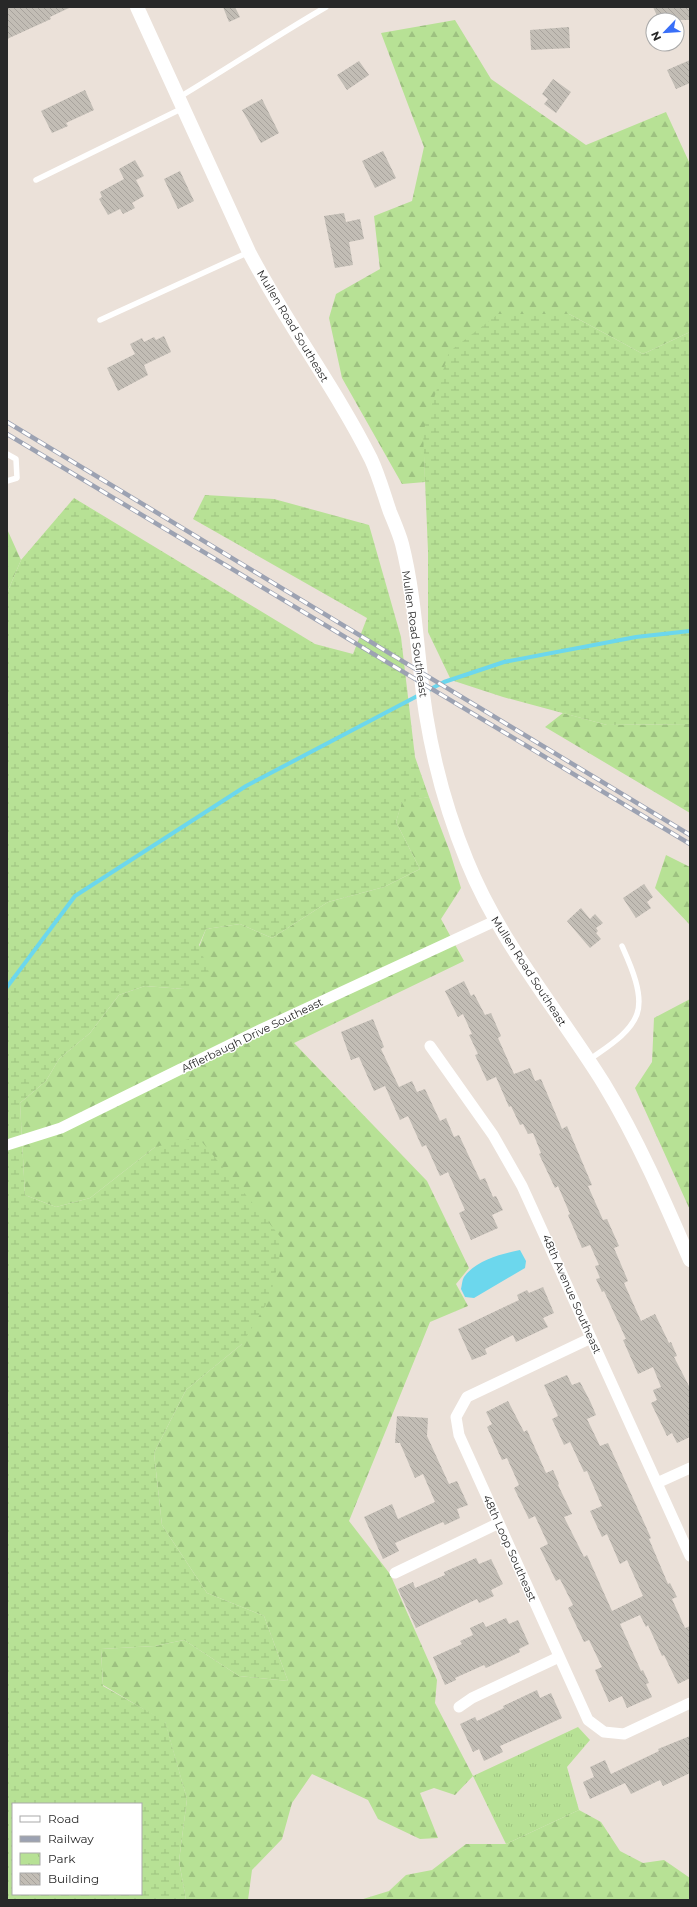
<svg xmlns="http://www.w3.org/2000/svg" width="697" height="1907" viewBox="0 0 697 1907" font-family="Montserrat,sans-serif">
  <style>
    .forest { fill: url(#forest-firs) }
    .wetland { fill: url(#wetland-marsh); fill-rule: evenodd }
    .park { fill: url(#park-tufts) }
    .water { fill: #6cd7ed }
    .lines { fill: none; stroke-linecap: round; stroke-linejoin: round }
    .stream { stroke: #6cd7ed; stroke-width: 4 }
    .building { fill: url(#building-back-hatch) }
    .service { stroke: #fff; stroke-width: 5.5 }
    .minor { stroke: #fff; stroke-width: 11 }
    .tertiary { stroke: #fff; stroke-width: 14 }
    .rail-casing { stroke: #9ca2b2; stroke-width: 4.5 }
    .rail { stroke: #fff; stroke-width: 3; stroke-dasharray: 9; stroke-linecap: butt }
    .labels { text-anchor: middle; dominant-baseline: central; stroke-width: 3; stroke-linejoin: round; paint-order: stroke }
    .street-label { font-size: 11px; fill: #282828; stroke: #fff }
  </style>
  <defs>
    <pattern id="forest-firs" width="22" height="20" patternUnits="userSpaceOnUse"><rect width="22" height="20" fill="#b7e195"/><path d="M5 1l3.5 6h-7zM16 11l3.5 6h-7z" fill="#9dc180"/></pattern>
    <pattern id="wetland-marsh" width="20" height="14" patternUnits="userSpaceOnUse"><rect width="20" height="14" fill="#b7e195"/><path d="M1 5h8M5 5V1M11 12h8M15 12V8" fill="none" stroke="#9dc180"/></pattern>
    <pattern id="park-tufts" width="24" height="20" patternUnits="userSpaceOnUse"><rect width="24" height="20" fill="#b7e195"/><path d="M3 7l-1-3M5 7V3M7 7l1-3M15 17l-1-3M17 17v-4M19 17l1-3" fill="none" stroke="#9dc180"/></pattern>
    <pattern id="building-back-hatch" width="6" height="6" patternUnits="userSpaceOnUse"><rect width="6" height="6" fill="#c2bdb5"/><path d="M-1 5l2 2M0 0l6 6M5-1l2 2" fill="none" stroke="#a7a29c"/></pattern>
  </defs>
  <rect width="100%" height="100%" fill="#ebe1d9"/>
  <path class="forest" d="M455,20l36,59 95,66 80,-33 24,52v168l-47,22 -74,-40 -145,118 1,50 -23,2 -60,-106 -13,-60 7,-24 44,-25 -6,-53 38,-15 12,-54 -43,-114z
    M7,529l14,31 -14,33z
    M563,713l44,12 83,-1v89l-145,-86z
    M429,797l21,55 11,36 -20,31 23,42 -170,82 133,138 42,87 -13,16 12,22 -38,16 -81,199 41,53 47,106 -2,23 38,73 -18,19 -21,-7 -14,5 18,45 -18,1 -42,-20 -10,-19 -56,-26 -20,29 -10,36 -30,31 -4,30h-62l-7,-39 8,-62 -22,-77 -62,-37 -2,-36 54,-3 29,-6 55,36 49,5 -24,-65 -57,-23 -45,-68 -8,-72 32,-63 56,-46 -87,-197 -65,51 -34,9 -31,-12 -5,-92 26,-22 13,-22 31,-26 29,-38 26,-9 38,3 23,-60 34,-5 32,14 56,-36 56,-15 36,-18 -24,-47 6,-21z
    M666,855l24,12v58l-35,-37z
    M690,999v211l-55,-122 17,-26 2,-44z
    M579,1810l22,12 19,29 23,12 21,-3 26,18v22h-330l29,-9 17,-16 26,-5 34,-26h40z"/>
  <path class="wetland" d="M498,314h71l74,40 47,-22v392l-83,1 -104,-28 -52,-17 -23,-48v-81l-5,-119 26,-80z
    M205,495l69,4 95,26 32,112 14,120 14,40 -27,5 -6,20 24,47 -36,18 -56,15 -56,36 -32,-14 -34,5 -7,16 11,30 -27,14 -38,-3 -26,9 -29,38 -31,26 -13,22 -26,22 5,92 31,12 34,-9 65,-51 43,-10 85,103 -13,58 -28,46 -56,46 -32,63 8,72 45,68 57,23 24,65 -49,-5 -55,-36 -29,6 -54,3 2,37 62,35 22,78 -8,62 7,39h-179v-1307l14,-33 53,-62 241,146 38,10 14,-36 -174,-99zM13,1804h128v90h-128z"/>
  <path class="park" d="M578,1727l12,13 -23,27 12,43 -73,34 -33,-68z"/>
  <path class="water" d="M520,1250l6,11 -1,7 -51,30 -9,-1 -4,-8c1,-4 1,-9 3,-12 12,-17 37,-23 56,-27z"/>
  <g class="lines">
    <path class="stream" d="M7,987l68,-91 171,-110 198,-104 60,-20 132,-25 54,-6"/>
  </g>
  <path class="building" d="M7,7h64l-21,10 1,2 -44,20z
    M223,7h12l5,10 -11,5z
    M653,7h37v13h-31z
    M569,27l1,21 -39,2 -1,-20z
    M690,60v23l-14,6 -9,-19z
    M359,61l10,14 -22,15 -10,-15z
    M553,79l18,13 -15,21 -12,-9 4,-5 -6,-5z
    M85,90l9,20 -28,13 2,3 -16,7 -11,-22z
    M262,99l17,34 -18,10 -19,-33z
    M383,151l13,27 -21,10 -13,-27z
    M135,160l9,16 -8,4 8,16 -12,7 3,5 -12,6 -3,-5 -12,6 -9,-16 3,-2 -2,-5 24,-13 -5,-10z
    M180,171l14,30 -16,8 -14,-30z
    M344,213l2,9 14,-3 4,20 -15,3 4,23 -18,3 -11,-52z
    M164,336l7,16 -27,13 4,10 -30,16 -11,-23 28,-14 -5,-10 12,-6 2,4 10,-5 2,3z
    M644,884l9,13 -6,5 4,6 -15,10 -13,-20z
    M581,908l9,11 5,-5 8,9 -7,5 2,3 -2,2 5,6 -11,9 -23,-27z
    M464,981l7,15 3,-2 11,21 6,-2 10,23 -3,2 16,36 16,-6 5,13 6,-2 21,50 5,-3 25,59 -4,1 15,34 4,-1 12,27 -5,2 14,33 -4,2 17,38 14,-7 14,29 2,-1 6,14 -3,1 16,31v49l-13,6 -5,-10 -5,3 -16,-33 6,-3 -4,-10 8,-3 -8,-20 -15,7 -15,-34 3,-1 -22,-48 -2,1 -6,-13 4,-1 -5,-12 4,-1 -9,-20 -8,3 -14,-33 2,-1 -12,-28 -3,2 -16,-34 2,-1 -8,-20 -5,1 -5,-10 -3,1 -9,-19 -2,1 -13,-30 -9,4 -12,-26 3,-1 -9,-19 3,-1 -9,-20 -5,3 -13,-26z
    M373,1019l11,28 -3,2 18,38 13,-6 5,11 8,-3 15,32 6,-3 8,19 5,-2 21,45 5,-2 8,19 3,-1 7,14 -11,5 6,13 -27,12 -12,-27 6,-3 -17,-38 -8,4 -14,-31 -4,2 -14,-31 -8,4 -15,-34 -11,5 -15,-34 -8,3 -10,-28z
    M543,1287l11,26 -11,5 5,9 -32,15 -3,-7 -28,14 2,5 -15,6 -14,-31 61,-29 -2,-5 10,-5 2,3z
    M567,1375l5,10 8,-3 10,19 6,14 -9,4 13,27 8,-3 43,95 -2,1 19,45 2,-1 7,14 -5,2 13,29 5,-2v52l-12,6 -14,-29 -2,1 -14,-31 -2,2 -6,-12 -20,9 21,47 2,-1 6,13 -3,1 6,13 -25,11 -5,-12 -13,6 -14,-32 7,-3 -13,-27 -5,2 -16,-34 5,-3 -13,-26 -4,2 -16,-33 8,-4 -13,-28 -6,3 -15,-31 5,-3 -12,-27 -5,2 -15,-33 5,-3 -6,-12 22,-11 16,31 3,-2 19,43 7,-3 6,14 -1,1 14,29 -8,3 20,40 3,-2 25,56 31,-15 -16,-36 -7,4 -13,-30 -5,3 -12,-26 12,-5 -15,-35 -3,1 -14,-30 -6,3 -12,-26 6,-3 -14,-31z
    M397,1416l31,2 -1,18 22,48 8,-3 11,24 -11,4 3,9 -15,7 -2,-3 -48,21 4,8 -16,8 -19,-42 28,-13 6,15 37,-17 -12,-28 -8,4 -15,-35h-5z
    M476,1558l3,6 12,-5 12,25 -12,6 3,6 -15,7 -2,-4 -61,29 -18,-39 15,-7 2,6 30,-13 -1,-3z
    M506,1618l3,6 9,-4 11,24 -10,5 1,3 -34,16 -2,-3 -29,13 1,2 -11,5 -12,-28 29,-13 -2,-3 13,-6 -3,-7 13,-6 3,5z
    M537,1690l3,8 11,-5 11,25 -62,28 3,6 -19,9 -5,-12 -6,3 -13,-28 15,-7 2,4 27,-13 -1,-2z
    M690,1736v37l-27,13 -3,-6 -29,14 -6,-11 -35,16 -7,-17 11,-5 -4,-10 15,-7 6,14 48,-23 -1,-2z"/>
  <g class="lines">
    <path class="service" d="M178,98c50,-30 98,-62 148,-91
      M36,180l147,-72
      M100,320l149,-68
      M7,454l9,5 1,19 -10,3
      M589,1060c16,-12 41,-26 48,-46 7,-20 -7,-50 -15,-68"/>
    <path class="minor" d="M430,1046l63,89 29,51 168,370
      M7,1145l54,-17 201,-99 233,-108
      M591,1338l-124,59 -11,20 3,18 129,285 16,12 20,2 66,-31
      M657,1483l33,-15
      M395,1573l104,-50
      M459,1707l13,-9 87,-41"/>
    <path class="tertiary" d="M137,7l112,245c37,71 86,135 122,207 8,17 13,36 19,53 4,10 9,21 12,32 14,55 15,114 24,171 8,49 22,100 41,146 33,82 91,149 137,223 34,56 60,116 86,176"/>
    <defs>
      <path id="rail" d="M7,422l683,413
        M7,434l683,410"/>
    </defs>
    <use href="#rail" class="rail-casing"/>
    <use href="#rail" class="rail"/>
  </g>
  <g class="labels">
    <g class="street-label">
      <text transform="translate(293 326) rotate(59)">Mullen Road Southeast</text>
      <text transform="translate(415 634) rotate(82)">Mullen Road Southeast</text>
      <text transform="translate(529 971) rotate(57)">Mullen Road Southeast</text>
      <text transform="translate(252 1035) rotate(-26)">Afflerbaugh Drive Southeast</text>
      <text transform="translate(572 1294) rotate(66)">48th Avenue Southeast</text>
      <text transform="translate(510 1548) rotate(66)">48th Loop Southeast</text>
    </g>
  </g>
  <rect width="697" height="1907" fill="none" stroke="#282828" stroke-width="16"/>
  <rect x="12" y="1803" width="130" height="92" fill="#ffffff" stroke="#a9a9a9"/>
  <rect x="20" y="1816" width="20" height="6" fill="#ffffff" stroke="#a9a9a9"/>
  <text x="48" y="1823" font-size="12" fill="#282828">Road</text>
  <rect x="20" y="1836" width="20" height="6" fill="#9ca2b2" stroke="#a9a9a9"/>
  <text x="48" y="1843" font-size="12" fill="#282828">Railway</text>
  <rect x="20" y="1853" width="20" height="12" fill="url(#park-tufts)" stroke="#a9a9a9"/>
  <text x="48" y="1863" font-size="12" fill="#282828">Park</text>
  <rect x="20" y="1873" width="20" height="12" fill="url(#building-back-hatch)" stroke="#a9a9a9"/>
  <text x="48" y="1883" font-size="12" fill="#282828">Building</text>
  <g transform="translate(665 32) rotate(245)"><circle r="19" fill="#ffffff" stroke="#a9a9a9"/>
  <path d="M0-3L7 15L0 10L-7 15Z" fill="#396ff8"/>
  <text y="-6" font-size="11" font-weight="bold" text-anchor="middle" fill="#282828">N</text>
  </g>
</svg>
